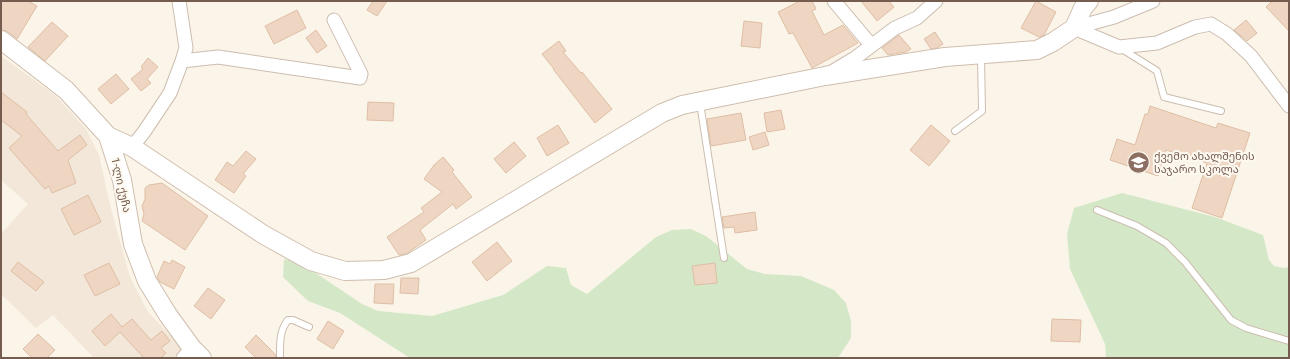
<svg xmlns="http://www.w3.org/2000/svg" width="1290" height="359" viewBox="0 0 1290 359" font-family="Roboto,'Noto Sans Georgian',sans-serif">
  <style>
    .residential { fill: #f2e7d8 }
    .green { fill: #d4e8c8 }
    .building { fill: #eed6c3; stroke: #dfbea5 }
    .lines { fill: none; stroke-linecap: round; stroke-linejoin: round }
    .lane-casing { stroke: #ccbdb0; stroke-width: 8 }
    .street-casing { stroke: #ccbdb0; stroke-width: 15 }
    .secondary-casing { stroke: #cfbeae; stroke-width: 20 }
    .lane { stroke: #fff; stroke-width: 6 }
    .street { stroke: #fff; stroke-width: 13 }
    .secondary { stroke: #fff; stroke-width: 18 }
    .labels { text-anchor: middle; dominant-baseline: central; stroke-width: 4; stroke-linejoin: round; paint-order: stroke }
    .education-label { font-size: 11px; fill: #785e54; stroke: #fef9f0; text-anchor: start }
    .street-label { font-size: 11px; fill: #745d4f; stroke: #fef9f0 }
  </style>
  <rect width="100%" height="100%" fill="#fbf5e9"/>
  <path class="residential" d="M1,56l54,39 31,34 13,26 11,50 20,72 18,35 44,46h-98l-41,-43 -17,13 -35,-34v-60l27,-30 -27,-24z"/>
  <path class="green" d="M1122,193l93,24 48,18 6,25 5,6 9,2 6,-1v91h-183l-1,-14 -35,-75 -3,-35 7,-26z
    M691,229l15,7 41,33 18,5 36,2 33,14 12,13 5,18v17l-13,20h-428l-70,-45 -32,-12 -25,-24 1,-18 17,4 61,41 16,7 54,5 71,-21 44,-29 19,2 5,17 16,9 69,-57 16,-7z"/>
  <path class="building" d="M1,1h27l9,5 -20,33 -10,-8 -6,-1z
    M373,1h14l-10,15 -10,-6z
    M800,1h12l4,8 -4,2 12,24 19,-10 15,18 -46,25 -19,-35 -4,1 -11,-22z
    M861,1h28l5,6 -17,14z
    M1036,1l20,11 -12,23 -5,2 -18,-9z
    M1272,1h17v30l-23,-24z
    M297,10l9,18 -32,16 -9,-18z
    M1246,20l11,13 -10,8 -13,-11z
    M744,21l18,2 -2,25 -19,-2z
    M52,22l16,14 -23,25 -17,-14z
    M316,30l11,16 -10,7 -11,-15z
    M935,32l8,12 -6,4 -6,1 -7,-10z
    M899,35l12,14 -5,3 -18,3 -6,-7z
    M559,41l7,10 -3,1 18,21 1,-1 30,37 -17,14 -42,-54h1l-12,-15z
    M148,58l10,9 -11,12 4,4 -10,8 -10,-12 12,-10 -2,-2z
    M116,74l13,15 -18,15 -13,-15z
    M1,92l26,20 -1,2 32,37 22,-16 7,10 -19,15 8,23 -24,10 -3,-7 -4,3 -36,-41 13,-12 -21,-16z
    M368,102l26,1 -1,18 -26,-1z
    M1150,106l66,22 2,-5 32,10 -28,85 -30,-10 15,-45 -41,-13 -8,26 -48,-16 7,-21 18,6 10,-31h3z
    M781,110l4,19 -18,3 -3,-19z
    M741,113l5,27 -35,6 -4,-27z
    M558,125l11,18 -22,13 -10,-18z
    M931,125l19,16 -21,25 -19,-16z
    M765,132l4,13 -16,5 -4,-13z
    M514,142l12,14 -20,17 -12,-14z
    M246,151l10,8 -13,15 3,2 -12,17 -19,-13 12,-18 6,4z
    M443,157l11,13 -2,2 20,25 -16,12 -3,-5 -33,26 6,10 -20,14 -7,1 -12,-18 37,-25 -3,-4 21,-16 -18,-13 10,-14z
    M162,183l46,33 -23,34 -43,-29 2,-7 -2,-8 3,-7v-11l4,-3z
    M88,195l13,27 -27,13 -13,-26z
    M755,212l2,18 -22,3 -1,-6 -10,1 -2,-11z
    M497,242l15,19 -25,20 -15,-19z
    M172,260l13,7 -11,22 -14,-7 -3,-5 7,-16 6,3z
    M18,262l26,20 -8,9 -25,-20z
    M109,263l11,21 -25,12 -11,-21z
    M715,263l2,20 -22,2 -3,-19z
    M401,278h18l-1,16 -18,-1z
    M375,284h19l-1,20 -19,-1z
    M208,288l17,12 -14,19 -17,-13z
    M111,314l11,13 10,-8 19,21 11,-9 8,10 -9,7 5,5 -5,5h-17l-24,-26 -15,14 -13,-15z
    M1052,319l29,1 -1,22 -29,-1z
    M328,321l16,10 -11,18 -16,-10z
    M38,334l17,16 -8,8h-15l-9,-9z
    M256,335l19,19 1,4h-20l-11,-11z"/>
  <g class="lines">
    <defs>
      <path id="lane" d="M1122,49l35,22 7,26 57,14
        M700,103l24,155
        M955,131l27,-20 -1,-55
        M1097,210l40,16 29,17 19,19 46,58 15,8 43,13
        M280,358c0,-14 -1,-27 8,-38h5l16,7"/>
      <path id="street" d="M834,1l37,44
        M1074,28l45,19 38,-4 38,-16 16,-3 16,10 24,22 38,50
        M1074,28l40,-11 39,-16
        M182,61l36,-4 142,21 1,-4 -27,-54
        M830,73l25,-15 40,-30 22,-10 19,-17
        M132,147l12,-15 26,-39 12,-32 4,-13 -7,-47
        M183,358l9,-10"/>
      <path id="secondary" d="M1,40l65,50 42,46 14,44 11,64 14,37 21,34 24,33 10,10
        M108,136l24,11 132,88 47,26 34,10 39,-1 27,-7 251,-150 20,-8 143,-29 120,-19 92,-7 16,-8 21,-14 9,-20 6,-7"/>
    </defs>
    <use href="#lane" class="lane-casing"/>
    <use href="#street" class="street-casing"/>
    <use href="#secondary" class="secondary-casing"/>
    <use href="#lane" class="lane"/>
    <use href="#street" class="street"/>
    <use href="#secondary" class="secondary"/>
  </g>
  <defs>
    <symbol id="school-disc" viewBox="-11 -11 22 22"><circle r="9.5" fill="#8d6e63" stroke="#fef9f0"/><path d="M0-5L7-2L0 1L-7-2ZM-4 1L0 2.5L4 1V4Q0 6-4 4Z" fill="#fff"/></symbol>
  </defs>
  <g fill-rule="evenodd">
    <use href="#school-disc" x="1126" y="150" width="25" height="25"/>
  </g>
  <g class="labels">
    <g class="education-label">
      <text x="1154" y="156">ქვემო ახალშენის<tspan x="1154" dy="13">საჯარო სკოლა</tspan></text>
    </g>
    <g class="street-label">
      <text transform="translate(121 185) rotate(77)">1-ლი ქუჩა</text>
    </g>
  </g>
  <rect width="1290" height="359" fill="none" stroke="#745d4f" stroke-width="4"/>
</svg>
